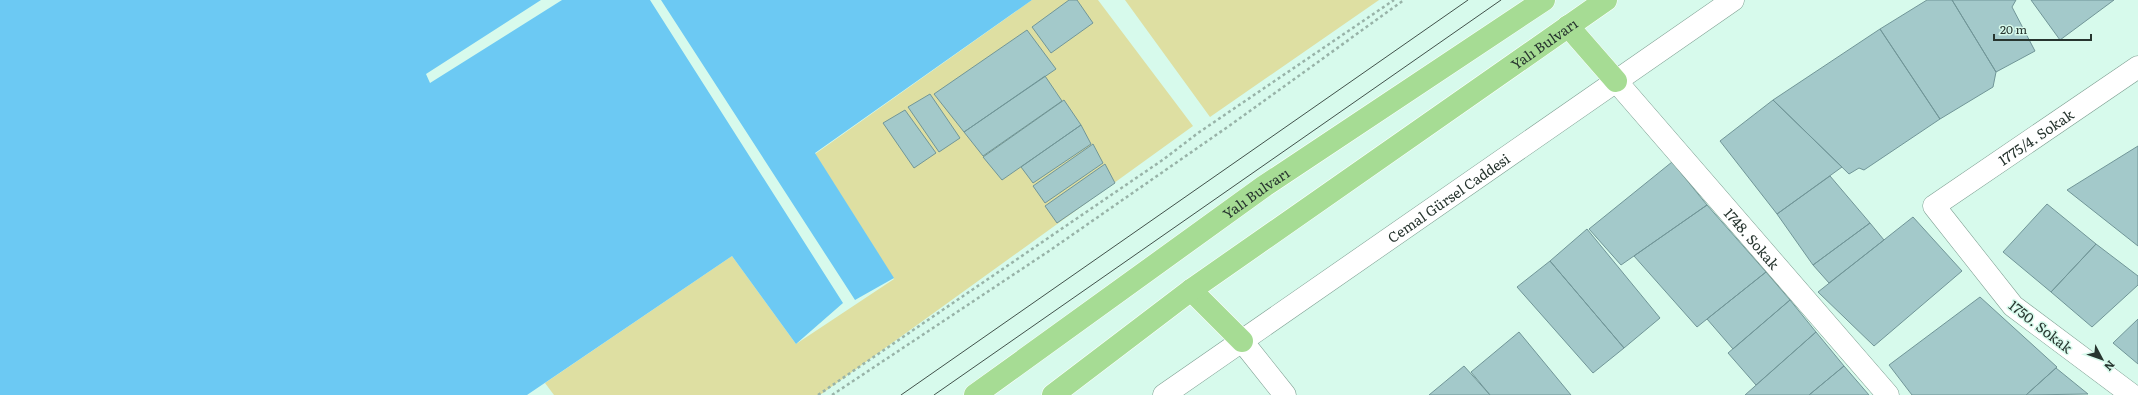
<svg xmlns="http://www.w3.org/2000/svg" width="2138" height="395" viewBox="0 0 2138 395" font-family="Literata,serif">
  <style>
    .green { fill: #dedfa2 }
    .water { fill: #6cc9f3 }
    .building { fill: #a3c9ca; stroke: #719698 }
    .lines { fill: none; stroke-linecap: round; stroke-linejoin: round }
    .minor-casing { stroke: #7e9f92; stroke-width: 23 }
    .major-casing { stroke: #fff; stroke-width: 23 }
    .path { stroke: #98b3a8; stroke-width: 2.5; stroke-dasharray: 3 3; stroke-linecap: butt }
    .minor { stroke: #fff; stroke-width: 22 }
    .major { stroke: #a6dc94; stroke-width: 22 }
    .tram { stroke: #41524b; stroke-width: 1 }
    .labels { text-anchor: middle; dominant-baseline: central; stroke-width: 3; stroke-linejoin: round; paint-order: stroke }
    .street-label { font-size: 14px; fill: #27352f; stroke: #d7faec }
  </style>
  <rect width="100%" height="100%" fill="#d7faec"/>
  <path class="green" d="M1032,0h66l95,126 -373,269h-266l-9,-12 187,-127 64,88 98,-65 -79,-125z
    M1125,0h254l-169,117z"/>
  <path class="water" d="M0,0h541l-115,74 4,9 132,-83h88l193,303 -47,41 -64,-88 -205,139h-527z
    M661,0h371l-217,153 79,125 -39,22z"/>
  <path class="building" d="M1069,0h8l16,23 -42,30 -19,-26z
    M1927,0h25l44,72 -3,15 -53,32 -60,-90z
    M1952,0h64l-4,7 23,44 -39,21z
    M2031,0h83l-54,40z
    M1880,29l60,90 -76,51 -5,-2 -10,6 -76,-74z
    M1027,30l29,39 -92,63 -30,-38z
    M1045,76l17,25 -79,55 -19,-24z
    M930,94l30,44 -21,14 -31,-45z
    M1064,100l17,25 -79,55 -19,-23z
    M1773,100l69,67 -65,47 -57,-73z
    M905,110l31,43 -22,15 -31,-45z
    M1081,125l10,19 -58,39 -12,-16z
    M1093,144l10,19 -58,40 -12,-17z
    M2138,146v100l-71,-56z
    M1672,162l35,43 -86,60 -32,-36z
    M1105,164l10,19 -58,40 -12,-17z
    M1830,176l40,47 -57,42 -36,-51z
    M2047,204l49,40 -45,48 -48,-40z
    M1707,205l59,67 -69,55 -63,-71z
    M1913,217l49,54 -88,75 -56,-54z
    M1870,223l14,17 -55,43 -16,-18z
    M1587,229l73,89 -36,30 -74,-87z
    M2096,244l42,32v9l-46,42 -41,-35z
    M1550,261l74,87 -31,25 -76,-86z
    M1766,272l24,28 -57,49 -26,-30z
    M1980,297l77,70 -31,28h-114l-23,-30z
    M1790,300l26,32 -60,53 -28,-32z
    M2138,319v45l-25,-21z
    M1519,332l52,63h-81l-19,-23z
    M1816,332l28,34 -35,29h-64z
    M1464,366l26,29h-61z
    M1844,366l25,29h-60z
    M2056,368l32,26 -62,1z"/>
  <g class="lines">
    <defs>
      <g id="minor">
        <path id="s1" d="M1616,81l272,314"/>
        <path d="M1242,341l43,54"/>
        <path id="s2" d="M1164,395l569,-395"/>
        <path id="s3" d="M2132,395l-119,-89 -79,-100 204,-139"/>
      </g>
      <g id="major">
        <path d="M1568,26l48,55"/>
        <path d="M1191,290l51,51"/>
        <path id="s4" d="M975,395l288,-208 281,-187"/>
        <path id="s5" d="M1053,395l138,-105 415,-290"/>
      </g>
    </defs>
    <use href="#minor" class="minor-casing"/>
    <use href="#major" class="major-casing"/>
    <path class="path" d="M818,395l346,-236 34,-26 196,-133
      M832,395l217,-144 180,-125 175,-126"/>
    <use href="#minor" class="minor"/>
    <use href="#major" class="major"/>
    <path class="tram" d="M901,395l567,-395
      M934,395l567,-395"/>
  </g>
  <g class="labels">
    <g class="street-label">
      <text stroke="none"><textPath href="#s5" startOffset="604">Yalı Bulvarı</textPath></text>
      <text stroke="none"><textPath href="#s3" startOffset="399">1775/4. Sokak</textPath></text>
      <text stroke="none"><textPath href="#s4" startOffset="346">Yalı Bulvarı</textPath></text>
      <text stroke="none"><textPath href="#s2" startOffset="346">Cemal Gürsel Caddesi</textPath></text>
      <text stroke="none"><textPath href="#s1" startOffset="208">1748. Sokak</textPath></text>
      <text transform="translate(2041 326) rotate(38)">1750. Sokak</text>
    </g>
  </g>
  <g transform="translate(2102 359) rotate(131)" stroke="#d7faec" stroke-width="3" paint-order="stroke">
  <path d="M0-3L7 15L0 10L-7 15Z" fill="#27352f"/>
  <text y="-6" font-size="11" font-weight="bold" text-anchor="middle" fill="#27352f">N</text>
  </g>
  <path d="M1994 34v6h97v-6" fill="none" stroke="#27352f" stroke-width="2"/>
  <text x="2000" y="34" font-size="12" fill="#27352f" stroke="#d7faec" stroke-width="3" paint-order="stroke">20 m</text>
</svg>
